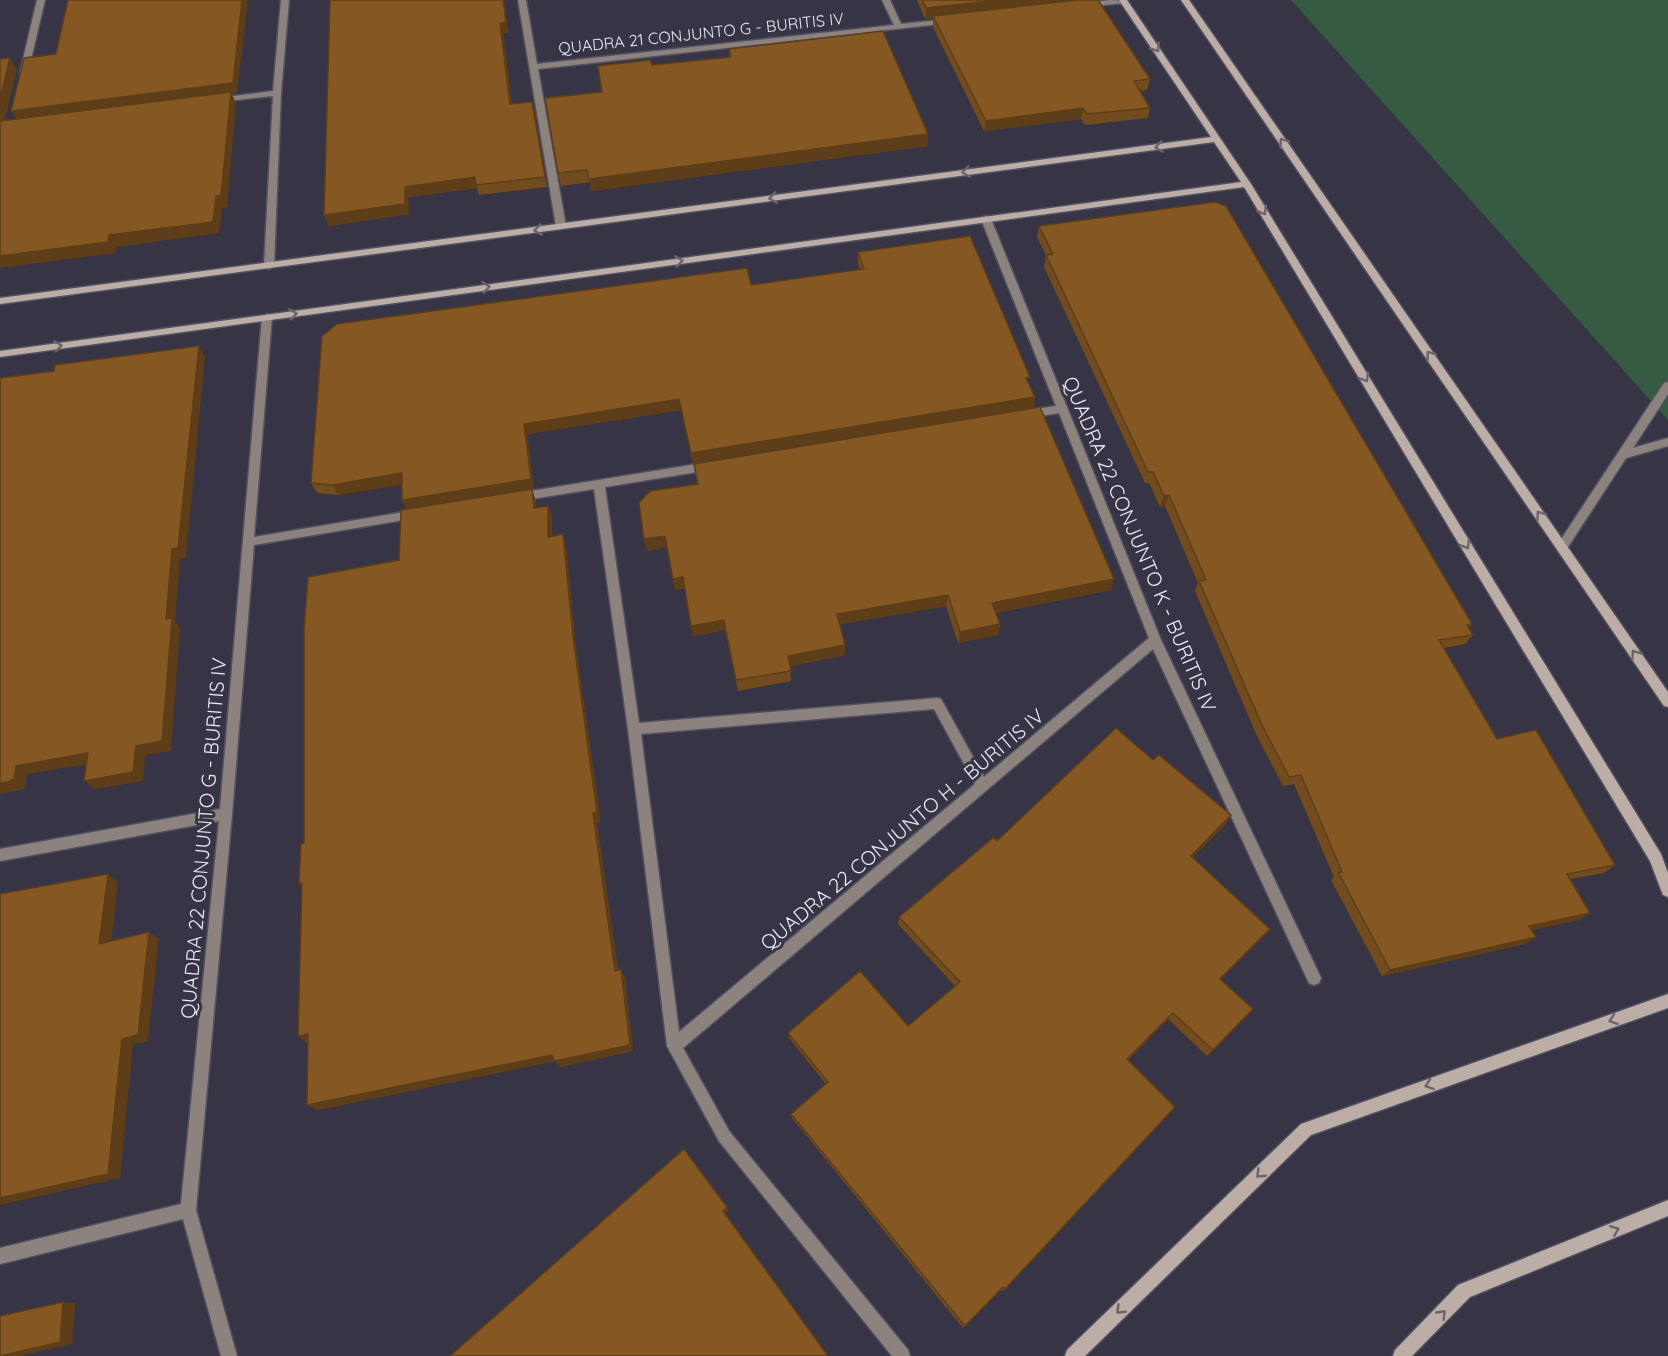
<svg xmlns="http://www.w3.org/2000/svg" width="1668" height="1356" viewBox="0 0 1668 1356" font-family="Quicksand,sans-serif">
  <style>
    .green { fill: #375a42 }
    .lines { fill: none; stroke-linecap: round; stroke-linejoin: round }
    .street-casing { stroke: #535161; stroke-width: 3 }
    .secondary-casing { stroke: #535161; stroke-width: 3 }
    .street { fill: #8c827e; fill-rule: evenodd }
    .secondary { fill: #bcada6; fill-rule: evenodd }
    .wall { fill: #724c1e }
    .shaded-wall { fill: #5d3e18 }
    .building { fill: #855823; stroke: #5d3e18; stroke-width: 1.5 }
    .oneway { stroke: #6c646c }
    .labels { text-anchor: middle; dominant-baseline: central; stroke-width: 6; stroke-linejoin: round; paint-order: stroke }
    .far-street-label { font-size: 16px; fill: #e9e8f3; stroke: #363445 }
    .street-label { font-size: 20px; fill: #e9e8f3; stroke: #363445 }
  </style>
  <rect width="100%" height="100%" fill="#363445"/>
  <path class="green" d="M1291,0h377v420z"/>
  <g class="lines">
    <defs>
      <path id="street" d="M37,0h8l-17,72 -4,2 -4,-2z
        M281,0h8l-8,93 -7,173 -5,3 -5,-3 9,-170 -55,6 -4,-2 4,-2 55,-7z
        M518,0h8l11,64 357,-39 -12,-25h8l11,24 48,-5 4,2 -4,2 -411,46 28,157 -5,3 -5,-3z
        M1111,0l17,1 -4,2 -39,4 -4,-2 4,-2z
        M986,216l5,3 170,421 160,338 -2,5 -5,2 -5,-2 -156,-334 -470,399 46,83 179,219 2,6h-18l-173,-215 -52,-95 -39,-317 -34,-240 -75,12 -5,-4 5,-4 190,-31 4,1 1,3 -1,3 -4,1 -104,17 34,236 298,-25 4,1 43,78 165,-139 -90,-225 -31,5 -5,-4 5,-4 28,-4 -75,-187zM934,709l41,75 -296,248 -38,-298z
        M267,314l5,3 -18,220 162,-27 5,4 -5,4 -162,27 -22,269 -36,396 41,146h-16l-38,-137 -183,45v-16l181,-44 38,-383 -219,40v-12l220,-40 42,-492z
        M1668,382v12l-35,54 35,-10v8l-42,12 -60,92h-8l-2,-3 2,-3 106,-161z"/>
      <path id="secondary" d="M1119,0h8l124,184 410,670 7,19v24l-5,-2 -13,-34 -406,-674 -1244,170v-6l1241,-169 -27,-40 -1214,162v-6l1211,-161z
        M1181,0h8l479,692v15l-4,-1z
        M1668,994v14l-357,127 -226,221h-20l2,-6 234,-226z
        M1668,1200v16l-198,81 -58,59h-19l2,-6 63,-65z"/>
    </defs>
    <use href="#street" class="street-casing"/>
    <use href="#secondary" class="secondary-casing"/>
    <use href="#street" class="street"/>
    <use href="#secondary" class="secondary"/>
  </g>
  <path class="wall" d="M330,0l179,33h-6l9,71 20,-2 15,85 -68,8 -2,-7 -69,9 1,17 -80,12 -5,-11z
    M917,0h181l52,79 -3,11 -7,1 10,17 -2,10 -63,7 -4,-6 -97,12 -51,-104v-9l-8,1z
    M729,49l199,85 -1,12 -336,45 -1,-9 -29,4 -3,-13 44,-81 50,-27 77,-8z
    M1039,226l433,398 -3,4 4,7 -8,9 -21,4 53,91 118,126 -11,8 -34,6 20,34 -11,7 -47,10 4,7 -11,7 -143,32 -51,-96 3,-3 -40,-93 -11,2 -27,-52 -61,-143 3,-8 -33,-77 -5,1 -11,-24h-4l-101,-216 2,-12 -9,-18z
    M858,252l171,131 6,14 -2,11 -340,55 -12,-53 -154,24 7,55h-2l4,13v6l12,-2 4,12v18l14,10 10,103 22,152 2,21 -3,1 21,147 7,7 8,74 -73,16 -5,-6 -238,49 -10,-5 1,-63 -1,1 -9,-7 6,-193 95,-283 8,-51 -5,-25 -64,11 -21,-2 -6,-10 440,-198 109,-16 -2,-6z
    M694,464l417,126 -115,23 4,11 -2,11 -40,8 -12,-37 -106,18 5,21v10l-55,11 1,15 -53,10 -13,-61 -32,6 -8,-48 -10,2 -8,-43 -20,4 50,-67z
    M1153,760l78,55 -5,9 -34,34 78,71 -49,50 32,30 -46,47 -39,-37 -40,41 -123,229 -3,2 -1,-1 -38,38 -171,-210 -1,-4 35,-30 -37,-46 -1,-5 120,-7 47,-40 -57,-62 1,-7 98,-76z"/>
  <path class="shaded-wall" d="M242,0h6l-11,93 -5,1 4,9 -9,104 -5,1 -3,25 -103,14 -1,6 -115,15v-12l18,-135 -7,-10z
    M503,0h1l5,33h-6l10,82 -3,-11 -10,-81z
    M1000,0h90l-157,16v2l-8,1 1,-11z
    M10,58l7,12 -13,53 -4,1v-25z
    M532,102l3,10 12,75 -2,-10z
    M1083,108l-2,11 -97,12 2,-10z
    M928,134l-1,12 -336,45 -2,-12z
    M475,177l2,11 -69,9 1,17 -80,12 -5,-11 81,-28z
    M199,346l6,11 -19,201 -6,1 -5,63 5,6 -9,123 -26,4 -2,26 -48,8 -11,-8 82,-162 6,-70z
    M1035,397l-2,11 -340,55 -2,-10z
    M679,399l2,11 -154,24 7,55h-2l4,13 2,18 -131,-10 -5,-10 122,-76z
    M402,473l5,11 -69,11 -6,-10z
    M1169,495l-4,11 -5,1 4,-11z
    M548,506l4,12v31l-4,-12z
    M563,534l3,12 10,103 22,152 2,21 -3,1 22,155 -4,-7 -22,-158 -20,-176z
    M665,536l2,11 -20,4 -3,-12z
    M683,577l2,11 -10,2 -2,-11z
    M1114,579l-3,11 -121,24 2,-11z
    M948,595l-2,11 -109,19v-11z
    M724,620l1,10 -32,6 -2,-10z
    M1000,624l-2,11 -40,8 2,-11z
    M845,645v10l-57,11v-10z
    M88,753l11,9 -72,12 -2,14 -5,2 -20,4v-11l16,-17z
    M1231,815l-5,9 -40,40 5,-8z
    M108,874l10,8 -8,69 -11,-7z
    M1590,913l-11,7 -60,13 10,-7z
    M149,932l10,7 -11,102 -15,3 -13,134 -120,27v-7l122,-159z
    M1536,937l-11,7 -143,32 8,-6z
    M621,969l4,8 8,74 -73,16 -5,-6 -238,49 -10,-5 245,-50z
    M308,1034l10,6 -11,3 -9,-7z
    M727,1207l2,3 -4,4 -2,-3z
    M63,1302l12,1 -3,41 -52,12h-17z"/>
  <path class="building" d="M68,0h174l-9,83 -222,28 13,-53 32,-4z
    M330,0h173l3,22 -6,1 10,81 22,-2 13,75 -69,8 -1,-8 -70,10v17l-81,11z
    M922,0h78l-74,8z
    M1078,0h20l52,79 -16,2 16,27 -63,6 -4,-6 -97,13 -53,-105z
    M883,31l45,103 -339,45 -2,-9 -29,3 -13,-75 57,-6 -4,-26 52,-6 2,5 79,-8 -2,-8z
    M10,58l-10,41v-40z
    M231,92l-10,104h-5l-3,26 -104,13 -1,7 -108,14v-135z
    M1215,202l11,4 246,418 -5,1 6,10 -34,5 58,99 39,-9 79,135 -48,9 23,39 -61,13 7,11 -146,33 -52,-98h4l-41,-97 -12,2 -27,-52 -63,-144 7,-1 -37,-85 -5,1 -11,-24h-5l-102,-217 7,-1 -14,-28z
    M970,236l60,141 -4,1 9,19 -344,56 -12,-54 -155,25 7,55 -129,21v-27l-70,12 -21,-2 11,-147 15,-12 410,-56 4,17 113,-16 -6,-17z
    M199,346l-21,202 -6,1 -6,70 6,-1 -10,123 -26,5 -3,26 -49,9 4,-28 -72,13 -2,13 -6,3 -8,1v-405l54,-7 1,-6z
    M1040,407l74,172 -122,24 8,21 -40,8 -12,-37 -111,19 8,31 -57,11 3,15 -55,9 -12,-60 -33,6 -8,-49 -10,2 -8,-43 -21,3 -5,-36 11,-12 48,-7 -4,-20z
    M532,489l2,19 14,-2v31l15,-3 10,103 24,176h-4l22,158 6,-2 9,76 -75,16 -3,-6 -245,50 1,-71 -10,2 4,-153 -3,1 2,-40 3,-1v-213l4,-53 91,-17 2,-50z
    M1116,728l37,32 6,-5 72,60 -40,41 79,73 -50,50 33,30 -40,41 -40,-37 -46,46 48,48 -170,182 -2,-2 -38,39 -174,-212 37,-32 -40,-49 72,-62 48,55 52,-44 -61,-65 95,-80 3,4z
    M108,874l-9,70 50,-12 -11,103 -16,4 -14,135 -108,24v-304z
    M684,1149l43,58 -4,4 105,145h-378z
    M63,1302l-3,40 -60,14v-40z"/>
  <defs><path id="oneway-chevron" d="M-2-3.5L2.5 0L-2 3.5" fill="none" stroke-width="1.6" stroke-linecap="round" stroke-linejoin="round" transform="scale(1.5)"/></defs>
  <g class="oneway">
    <use href="#oneway-chevron" transform="translate(1156 48) rotate(56)"/>
    <use href="#oneway-chevron" transform="translate(1283 142) rotate(-125)"/>
    <use href="#oneway-chevron" transform="translate(1159 147) rotate(172)"/>
    <use href="#oneway-chevron" transform="translate(966 172) rotate(172)"/>
    <use href="#oneway-chevron" transform="translate(773 198) rotate(172)"/>
    <use href="#oneway-chevron" transform="translate(1263 211) rotate(59)"/>
    <use href="#oneway-chevron" transform="translate(538 230) rotate(172)"/>
    <use href="#oneway-chevron" transform="translate(679 261) rotate(-8)"/>
    <use href="#oneway-chevron" transform="translate(486 287) rotate(-8)"/>
    <use href="#oneway-chevron" transform="translate(293 314) rotate(-8)"/>
    <use href="#oneway-chevron" transform="translate(58 346) rotate(-8)"/>
    <use href="#oneway-chevron" transform="translate(1430 355) rotate(-125)"/>
    <use href="#oneway-chevron" transform="translate(1365 378) rotate(59)"/>
    <use href="#oneway-chevron" transform="translate(1540 515) rotate(-125)"/>
    <use href="#oneway-chevron" transform="translate(1466 545) rotate(59)"/>
    <use href="#oneway-chevron" transform="translate(1635 654) rotate(-125)"/>
    <use href="#oneway-chevron" transform="translate(1613 1020) rotate(161)"/>
    <use href="#oneway-chevron" transform="translate(1429 1085) rotate(161)"/>
    <use href="#oneway-chevron" transform="translate(1260 1174) rotate(136)"/>
    <use href="#oneway-chevron" transform="translate(1615 1230) rotate(-22)"/>
    <use href="#oneway-chevron" transform="translate(1120 1310) rotate(136)"/>
    <use href="#oneway-chevron" transform="translate(1442 1314) rotate(-46)"/>
  </g>
  <g class="labels">
    <g class="far-street-label">
      <text transform="translate(701 33) rotate(-6)">QUADRA 21 CONJUNTO G - BURITIS IV</text>
    </g>
    <g class="street-label">
      <text transform="translate(1140 544) rotate(67)">QUADRA 22 CONJUNTO K - BURITIS IV</text>
      <text transform="translate(902 829) rotate(-40)">QUADRA 22 CONJUNTO H - BURITIS IV</text>
      <text transform="translate(203 838) rotate(-85)">QUADRA 22 CONJUNTO G - BURITIS IV</text>
    </g>
  </g>
</svg>
